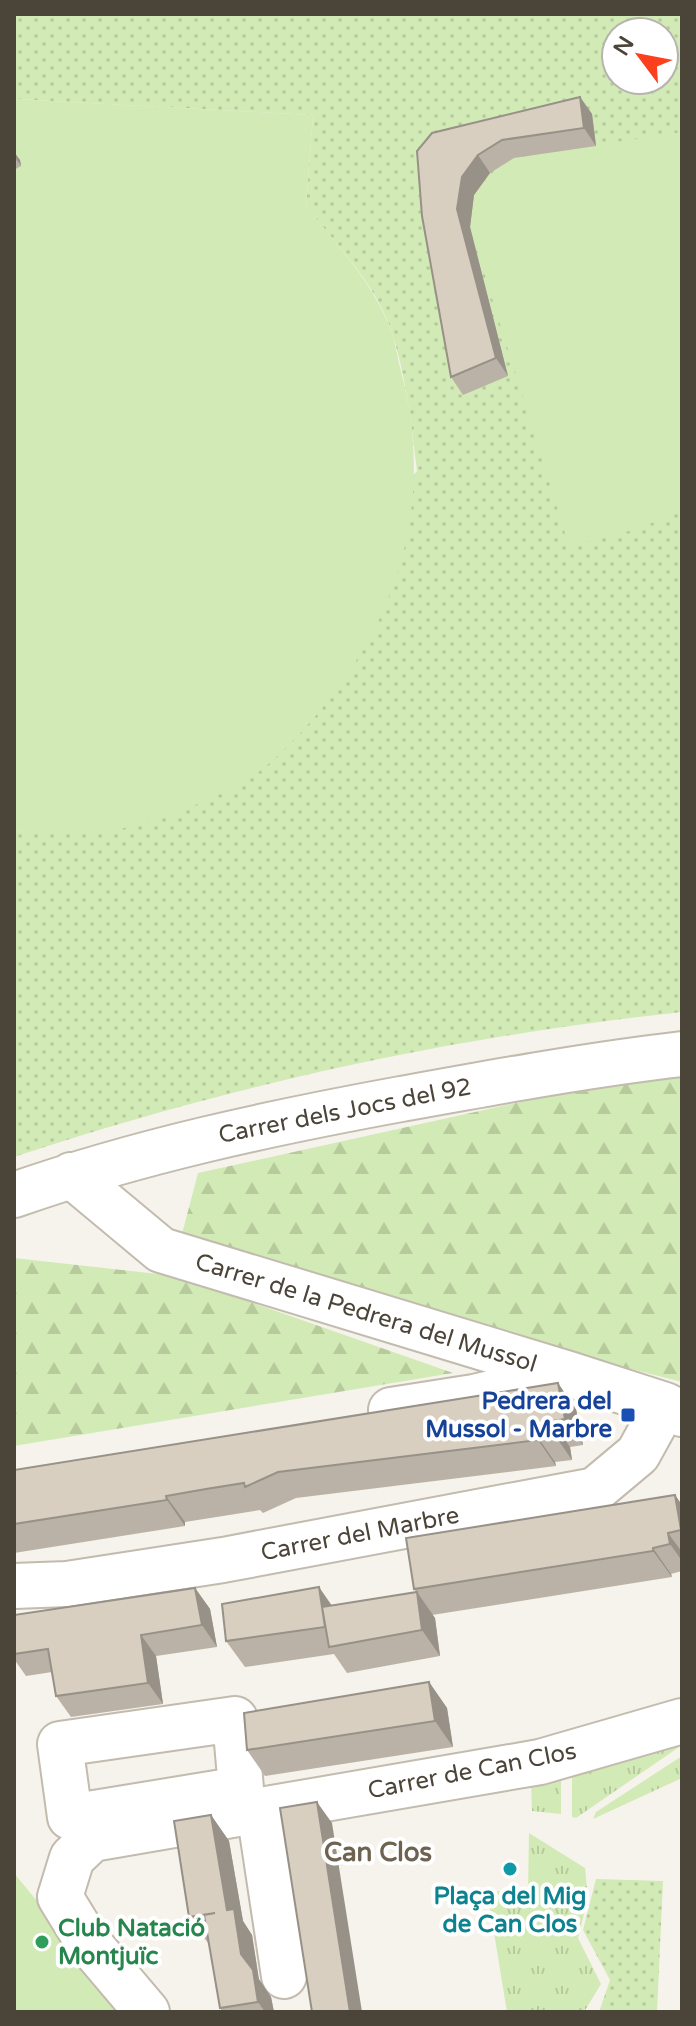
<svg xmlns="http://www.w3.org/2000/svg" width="696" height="2026" viewBox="0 0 696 2026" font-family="'Varela Round',sans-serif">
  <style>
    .grass { fill: url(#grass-tufts) }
    .forest { fill: url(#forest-firs) }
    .park { fill: url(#park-dots); fill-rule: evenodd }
    .pitch { fill: #d2eab5 }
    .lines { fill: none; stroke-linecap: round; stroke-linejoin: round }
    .minor-casing { stroke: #c2bbae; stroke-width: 48 }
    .minor { stroke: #fff; stroke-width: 44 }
    .wall { fill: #bab2a6 }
    .shaded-wall { fill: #979187 }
    .building { fill: #d8cfc1; stroke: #979187; stroke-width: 2 }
    .transit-dot { fill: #1a4fb4; stroke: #fff; stroke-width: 3 }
    .culture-dot { fill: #0f9aa8; stroke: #fff; stroke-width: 3 }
    .leisure-dot { fill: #2e9e5b; stroke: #fff; stroke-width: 3 }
    .labels { text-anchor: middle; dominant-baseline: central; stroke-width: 8; stroke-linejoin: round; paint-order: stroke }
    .street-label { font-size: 24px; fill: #4b4439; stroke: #fff }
    .transit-label { font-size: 24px; font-weight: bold; fill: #164399; stroke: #fff; text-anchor: end }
    .culture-label { font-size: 24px; font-weight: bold; fill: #0d838f; stroke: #fff }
    .leisure-label { font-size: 24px; font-weight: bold; fill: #27864d; stroke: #fff; text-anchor: start }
    .neighbourhood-label { font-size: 26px; font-weight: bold; fill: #6e6250; stroke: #fff }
  </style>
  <defs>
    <pattern id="grass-tufts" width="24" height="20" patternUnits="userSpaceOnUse" patternTransform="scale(2)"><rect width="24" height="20" fill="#d2eab5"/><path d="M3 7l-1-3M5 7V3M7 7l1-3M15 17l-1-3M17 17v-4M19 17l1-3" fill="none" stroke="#b6ca9c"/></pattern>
    <pattern id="forest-firs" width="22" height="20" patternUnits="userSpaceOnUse" patternTransform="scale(2)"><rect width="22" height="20" fill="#d2eab5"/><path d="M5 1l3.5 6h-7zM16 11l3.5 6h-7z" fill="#b6ca9c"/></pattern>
    <pattern id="park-dots" width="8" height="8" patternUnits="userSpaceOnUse" patternTransform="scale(2)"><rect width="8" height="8" fill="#d2eab5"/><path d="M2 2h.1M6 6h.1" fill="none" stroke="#b6ca9c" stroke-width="1.8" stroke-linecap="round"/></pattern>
  </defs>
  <rect width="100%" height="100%" fill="#f6f3ec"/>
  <path class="grass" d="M682,1736v9l-106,73 -4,-1v-48z
    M682,1756v22l-89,41 3,-7z
    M561,1772v42l-29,-3 -1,-31z
    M529,1833l56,35 3,30 -10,40 23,46 -17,28h-77l-20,-122 41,4z"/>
  <path class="forest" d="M682,1072v310l-172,-44 -328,-104 16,-61 450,-99z
    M14,1258l144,16 84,25 211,74 -439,73z"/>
  <path class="park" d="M14,14h668v998c-226,24 -452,73 -668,145v-327l79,3 324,-362c-6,-48 -11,-98 -27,-144 -17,-46 -55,-84 -84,-121l7,-91 -299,-16zM616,32h48v48h-48z
    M596,1879l67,2 -6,131h-58l11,-32 -27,-50z"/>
  <path class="pitch" d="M14,99l299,16 -7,91c30,37 64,74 83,119 6,14 8,31 12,46 34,130 -1,248 -88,348 -22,25 -51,56 -82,70 -41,20 -93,40 -138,44 -26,3 -54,-2 -79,-3z
    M682,132v376c-34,21 -74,29 -113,38l-99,-319c5,-39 11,-49 44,-69z
    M14,1873l114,139h-114z"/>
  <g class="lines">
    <defs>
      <path id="minor" d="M71,1175l90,75 408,124 96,31 17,9
        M14,1195c126,-44 256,-72 387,-96 94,-17 187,-34 281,-45
        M391,1410l83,-13 89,-21
        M14,1586l53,-2 156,-24 372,-70 43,-36 27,-49
        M235,1719l6,70 -171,28 -10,-73z
        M259,1811l25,165
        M147,2012l-60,-71 -27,-44 12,-39 20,-19 448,-77 142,-41"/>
    </defs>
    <use href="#minor" class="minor-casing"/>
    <use href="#minor" class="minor"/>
  </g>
  <path class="wall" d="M580,97l12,17 4,32 -82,12 -24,15 -16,22 -4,32 38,149 -45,19 -12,-18 -34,-226z
    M14,152l6,8 1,6 -7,4z
    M576,1409l7,36 -13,2 2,13 -17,2 1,4 -260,32 -33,15 -3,-3 -75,12v4l-171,27v-83z
    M675,1495l7,10v66l-11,3 1,3 -240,38 3,3 5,38 -93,17 -13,-19 -89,13 -19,-26 106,-35 84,-14 -2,-3z
    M195,1588l15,21 7,38 -61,9 7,48 -92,13 -15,-21 -4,-24 -26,4 -12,-17v-5z
    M429,1682l18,26 6,39 -188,29 -18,-26z
    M211,1815l18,26 14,80 9,14 7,45 12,17 3,15h-51l-3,-4 -11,-65h-1l-19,-26z"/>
  <path class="shaded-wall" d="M580,97l12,17 4,32 -12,-18z
    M14,152l6,8 1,6 -7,-10z
    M478,155l12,18 -16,22 -4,32 38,149 -12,-18 -39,-149 5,-32z
    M558,1383l18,26 7,36 -18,-26z
    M552,1421l18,26 2,13 -18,-26z
    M537,1436l18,26 1,4 -18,-26z
    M675,1495l7,10v27l-1,-2z
    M166,1496l19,26v4l-18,-26z
    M668,1533l14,19v9l-12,-17z
    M653,1548l18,26 1,3 -19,-26z
    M319,1587l18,26 -12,14z
    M195,1588l15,21 7,38 -15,-22z
    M417,1592l18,26 5,38 -18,-26z
    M141,1635l15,21 7,48 -15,-21z
    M429,1682l18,26 6,39 -18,-26z
    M317,1802l15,21 30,189h-12z
    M211,1815l18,26 14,80 9,14 7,45 -18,-26 -14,-44z
    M253,1970l18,27 3,15h-9l-7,-10z"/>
  <path class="building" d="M580,97l4,31 -82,12 -24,15 -16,22 -5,32 39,149 -45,19 -29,-161 -5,-65 15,-18z
    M558,1383l7,36 -13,2 2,13 -17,2 1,4 -260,32 -33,15 -1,-4 -38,6 -40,7 1,4 -153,24v-54z
    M675,1495l6,35 -13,3 2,11 -17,4v3l-239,38 -8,-51z
    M319,1587l6,40 -99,14 -4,-37z
    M195,1588l7,37 -61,10 7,48 -92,13 -8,-47 -34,5v-39z
    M417,1592l5,38 -93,17 -7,-40z
    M429,1682l6,39 -188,29 -3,-37z
    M317,1802l33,210h-38l-32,-204z
    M211,1815l16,95 7,-1 7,45 12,16 5,32 -38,6 -16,-93 11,-2 -26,4 -15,-96z"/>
  <rect class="transit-dot" x="620" y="1407" width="16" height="16" rx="4"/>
  <circle class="culture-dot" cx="510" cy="1869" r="8"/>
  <circle class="leisure-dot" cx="42" cy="1942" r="8"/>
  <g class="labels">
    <g class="street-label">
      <text transform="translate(345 1111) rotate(-11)">Carrer dels Jocs del 92</text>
      <text transform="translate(366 1313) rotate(17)">Carrer de la Pedrera del Mussol</text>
      <text transform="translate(360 1534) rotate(-11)">Carrer del Marbre</text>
      <text transform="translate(472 1771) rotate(-11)">Carrer de Can Clos</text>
    </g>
    <g class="transit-label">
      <text x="612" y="1401">Pedrera del<tspan x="612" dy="28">Mussol - Marbre</tspan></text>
    </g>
    <g class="culture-label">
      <text x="510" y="1896">Plaça del Mig<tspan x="510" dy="28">de Can Clos</tspan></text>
    </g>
    <g class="leisure-label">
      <text x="58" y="1928">Club Natació<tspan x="58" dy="28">Montjuïc</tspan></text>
    </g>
    <g class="neighbourhood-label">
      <text x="378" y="1852">Can Clos</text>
    </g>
  </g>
  <rect width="696" height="2026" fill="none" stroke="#4b4439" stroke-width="32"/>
  <g transform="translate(640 56) rotate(302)"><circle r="38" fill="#ffffff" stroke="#b7b4b0" stroke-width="2"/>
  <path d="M0-6L14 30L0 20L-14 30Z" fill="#fc3f1d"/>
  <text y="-12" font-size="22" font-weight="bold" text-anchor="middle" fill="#4b4439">N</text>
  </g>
</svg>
